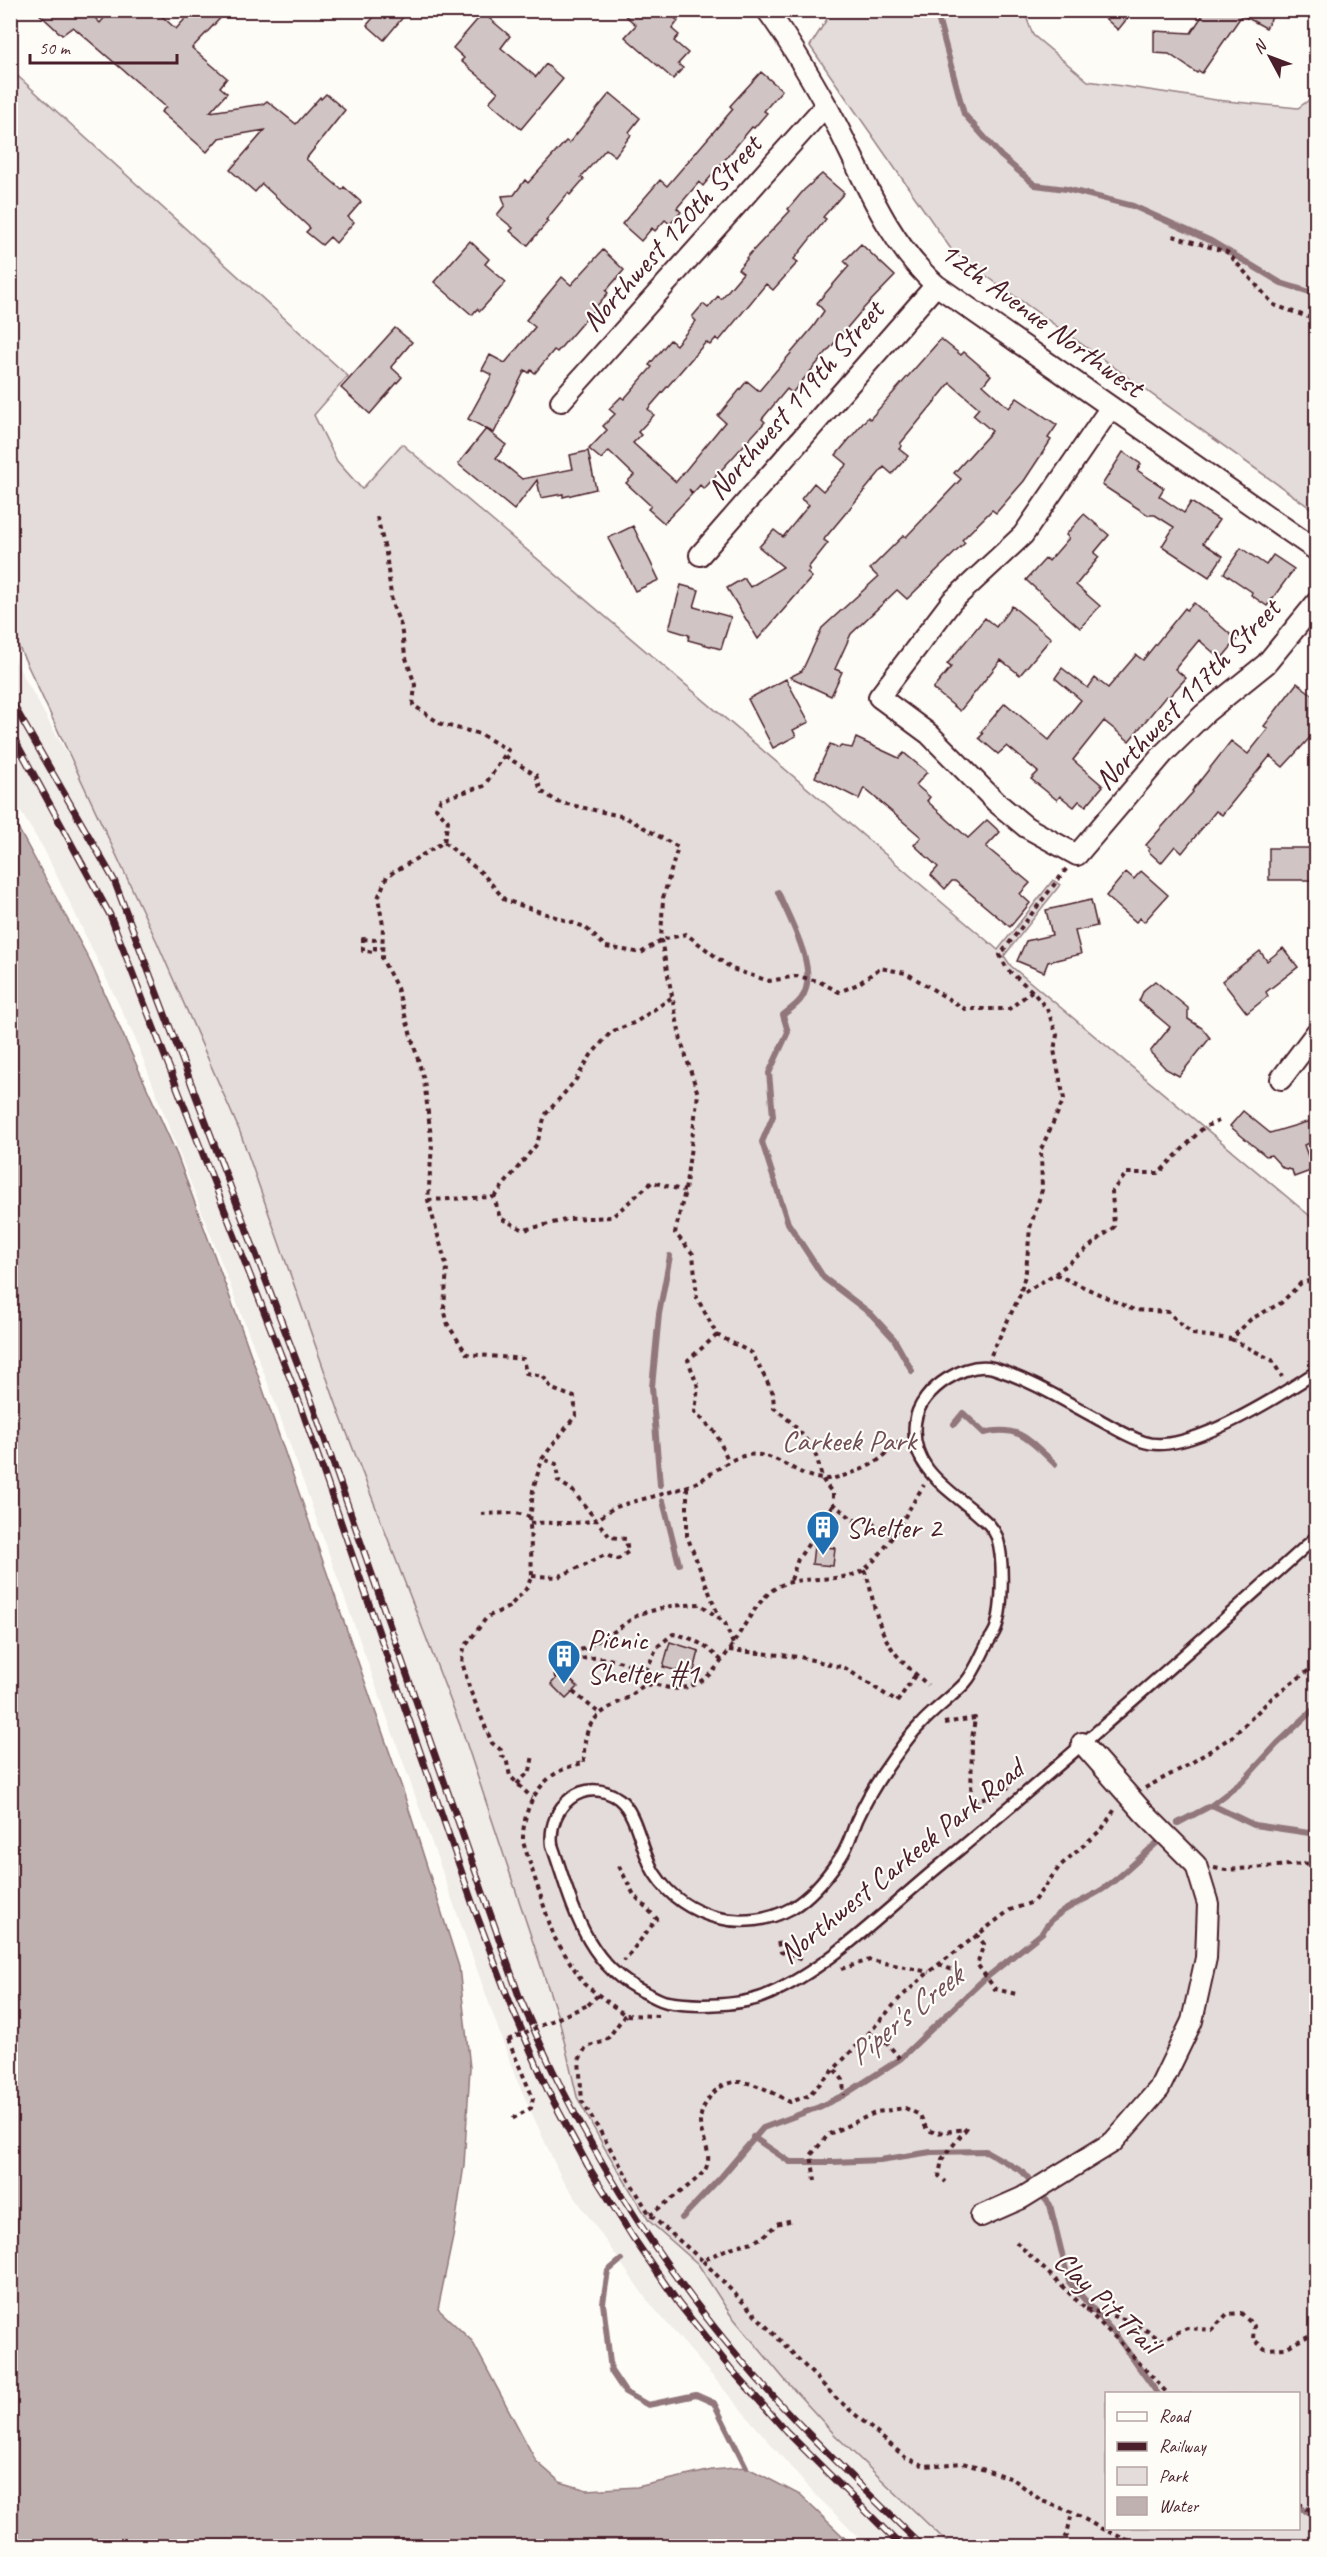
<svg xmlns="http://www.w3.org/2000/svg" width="1327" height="2557" viewBox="0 0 1327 2557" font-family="Caveat,sans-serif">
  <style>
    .built { fill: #f0ece8 }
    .green { fill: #e3dcda; stroke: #967e82; stroke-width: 1.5; fill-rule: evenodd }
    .water { fill: #c0b1b1; stroke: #91777b; stroke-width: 1.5 }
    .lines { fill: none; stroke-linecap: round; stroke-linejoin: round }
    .stream { stroke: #91777b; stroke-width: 6 }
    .building { fill: #d0c5c4; stroke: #4a1f2b; stroke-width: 1.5 }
    .lane-casing { stroke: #4a1f2b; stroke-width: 15 }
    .street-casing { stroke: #4a1f2b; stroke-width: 24 }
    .path { stroke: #4a1f2b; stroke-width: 4; stroke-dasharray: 4.5 4.5; stroke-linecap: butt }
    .lane { stroke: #fdfcf7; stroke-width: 10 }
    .street { stroke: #fdfcf7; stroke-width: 20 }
    .rail-casing { stroke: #4a1f2b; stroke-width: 7 }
    .rail { stroke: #fdfcf7; stroke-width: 4.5; stroke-dasharray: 14; stroke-linecap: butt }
    .path-bridge { stroke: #4a1f2b; stroke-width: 4; stroke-dasharray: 4.5 4.5; stroke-linecap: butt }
    .labels { text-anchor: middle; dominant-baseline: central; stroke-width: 4.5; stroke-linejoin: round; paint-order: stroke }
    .street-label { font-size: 30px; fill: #4a1f2b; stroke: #fdfcf7 }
    .park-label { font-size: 30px; fill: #704e57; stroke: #fdfcf7 }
    .poi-label { font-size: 30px; fill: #4a1f2b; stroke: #fdfcf7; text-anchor: start }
    .water-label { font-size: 32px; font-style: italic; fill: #73525a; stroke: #fdfcf7 }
  </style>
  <rect width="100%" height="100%" fill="#fdfcf7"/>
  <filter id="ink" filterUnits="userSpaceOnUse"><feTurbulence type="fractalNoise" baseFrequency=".0167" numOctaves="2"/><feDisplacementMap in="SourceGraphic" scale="12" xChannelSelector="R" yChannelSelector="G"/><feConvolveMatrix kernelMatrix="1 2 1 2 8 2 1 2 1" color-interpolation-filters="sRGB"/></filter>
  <g filter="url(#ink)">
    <path class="built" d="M10,652l81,145 66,145 83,190 100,283 123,318 97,290 17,74 27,50 45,74 49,43 32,50 55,66 50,55 116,111h-84l-60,-60 -160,-186 -86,-123 -46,-101 -243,-682 -137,-356 -90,-187 -34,-55z"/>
    <path class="green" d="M832,11h192l9,24 55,46 128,19 82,8 18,-13v417l-363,-260 -143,-206z
      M11,70l337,306 -34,39 23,46 25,28 40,-45 596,506 55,-70 7,5 -56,71 7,10 305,255v1325h-365l-116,-111 -50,-55 -55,-66 -32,-50 -49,-43 -45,-74 -27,-50 -17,-74 -97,-290 -123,-318 -100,-283 -83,-190 -146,-312zM1106,2394h192v134h-192z"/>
    <path class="water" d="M11,815l78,144 88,196 68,183 158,453 56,176 11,101 -6,97 -10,67 -16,77 34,32 64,120 24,21 27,8 50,-3 75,-17 34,-3 54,28 53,51h-842z"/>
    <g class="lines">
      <path class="stream" d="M936,10l28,104 37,42 34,29 31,4 67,17 78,35 70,42 35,11
        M778,892c11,27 43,80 23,107 -4,6 -12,11 -18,16l5,17 -19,41 4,43 -11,26 26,81 36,55 47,36 23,25 18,32
        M954,1424l9,-11 21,20c35,-9 46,8 71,31
        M660,1485l-8,-98 7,-73 11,-58
        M663,1501l16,63
        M1212,1805l42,20 62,9
        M1178,1823l34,-18 30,-23 35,-38 39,-37
        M753,2137l37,25h43l47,-2 51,-8 55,-1 37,21 27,33 19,77 46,52 43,60
        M682,2218l40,-42 41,-48 56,-21 25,-12 56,-36 81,-77 61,-49c13,-24 40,-30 61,-44 20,-13 37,-32 55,-47
        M621,2260l-13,11 -5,32 8,68 14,21 23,13 48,-10 18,8 32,64
        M1298,2507l18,9"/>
    </g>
    <path class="building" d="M35,10h52l13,13 11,-13h44l21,19 17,-19h35l-36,38 35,30 -7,9 7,6 -17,19 53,-8 4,-3 29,23 24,-27 1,2 5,-5 19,16 -39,49 36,31 2,-3 17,15 -13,15 6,5 -18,21 -6,-6 -8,8 -16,-13 4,-4 -48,-44 -7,8 -25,-22 35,-40 -46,8 -12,14 -46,-40 5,-5 -93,-80 -11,8z
      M380,10h29l-25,30 -17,-15z
      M619,10h47l12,11 -6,8 7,6 -5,6 14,12 -10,11 5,4 -10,11 -48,-42 11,-12z
      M1096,10h38l-16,20z
      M1206,10h70l-10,18 -24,-13 -40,58 -3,-2 -2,2 -28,-19 -15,-1v-22l37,2z
      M483,13l27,23 -9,12 35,29 10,-13 17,15 -42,50 -32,-27 9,-10 -37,-31 3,-3 -11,-10z
      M761,72l21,18 -18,21 3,2 -13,15 -2,-1 -49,59 -4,-4 -22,26 4,4 -11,12 -5,-4 -10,11 -3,-3 -11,13 -19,-17 38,-44 7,6 66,-77 -3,-3z
      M610,93l30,25 -11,14 2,3 -16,21 -9,-7 -25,28 3,2 -14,16 -2,-2 -22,27 2,1 -20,24 -4,-2 -14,-12 3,-3 -16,-13 8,-10 -3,-9 12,-1 11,-15 3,3 38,-42 3,2z
      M822,174l22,19 -21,24 3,2 -32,40 4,3 -25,28 -7,-6 -47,57 -3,-3 -6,7 -4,-3 -58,67 6,6 -16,17 3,3 -8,8 43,39 49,-60 -7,-6 29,-35 12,10 54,-64 11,-16 -7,-8 32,-37 -5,-5 17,-17 34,32 -32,33 -71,84 -5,-4 -25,30 3,3 -61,67 -4,-4 -7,8 -4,-4 3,5 -28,29 -16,-14 3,-3 -25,-23 8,-8 -25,-24 -8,8 -12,-10 18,-19 -4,-4 12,-12 -6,-5 12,-12 3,2 28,-32 -3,-2 21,-25 6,5 20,-24 -4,-4 11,-13 5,4 10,-12 3,3 22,-26 -5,-4 9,-10 -1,-1 44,-47 -2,-2 16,-19z
      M470,241l19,18 -4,5 21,18 -26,29 -3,-2 -5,6 -38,-33z
      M603,250l21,20 -18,21 2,2 -51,59 -3,-2 -19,23 -4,-3 -2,3 -4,-3 -31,63 -26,-14 24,-44 -10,-5 8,-15 15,8 30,-36 -9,-7 36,-43 9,8z
      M395,328l17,14 -21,25 11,10 -32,37 -29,-26z
      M941,339l20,16 3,-3 27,23 -8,10 26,23 8,-10 40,27 -9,13 3,2 -27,41 -28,32 -4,-3 -30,30 3,3 -58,56 -10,-9 -46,44 -16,35 7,3 -11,24 -41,-19 12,-6 20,-43 56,-51 -8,-8 34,-34 2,2 55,-58 -7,-6 38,-42 -19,-16 6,-7 -29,-25 -50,61 2,2 -3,3 9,7 -16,18 -8,-7 -59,71 -1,2 4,3 -20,25 2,2 -3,3 5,4 -54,62 -31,-51 17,-10 6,9 33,-20 -24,-20 15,-17 9,7 26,-32 -8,-6 13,-16 9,8 24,-27 -11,-9 32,-38 2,2z
      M486,429l20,16 -10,13 26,21 51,-10 -3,-14 18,-4 8,38 -33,8v-3l-22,4 -4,-18 -23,30 -56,-46z
      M1123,452l18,12 -4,6 27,18 -5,8 25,17 7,-11 28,18 -16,23 20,13 -14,21 -47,-31 12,-19 -19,-12h-7l-46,-30z
      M1084,514l25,21 -15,18 5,4 -23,28 24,21 -20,22 -54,-48 20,-22 3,3 20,-23 -3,-3z
      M633,526l26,54 -24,11 -27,-53z
      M1241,548l25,17 7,-10 21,14 -27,37 -16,-11 1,-3 -28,-19z
      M681,585l18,5 -5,17 37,10 -10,32 -33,-9 1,-5 -20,-6z
      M1194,603l43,37 -16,19 -22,-19 -24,29 11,9 -18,20 -2,-2 -37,45 -25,-20 -31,39 30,26 -17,20 -7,-5 -5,6 -14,-11 -3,4 -26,-21 7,-7 -31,-26 -9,8 -19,-16 4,-4 -2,-2 24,-29 44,37 32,-40 -26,-22 7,-10 26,20 7,-10 13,10 28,-33 7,5 42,-52 2,2z
      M1012,606l39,32 -31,37 -19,-15 -41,51 -27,-22 18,-22 -4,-3 38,-46 11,9z
      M786,679l23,43 -16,8 3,6 -23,12 -25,-49z
      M1297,683l20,15v32l-34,37 -13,-11 -48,59 -6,-4 -34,42 -7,-7 -14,17 -13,-12 2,-2 -4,-4 47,-53 -1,-1 39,-50 17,13 20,-25 -4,-3z
      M856,738l43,20 5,-5 23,19 -11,13 14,12 -3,4 41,37 19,-18 13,12 -14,15 44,36 -10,11 10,9 -20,24 -55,-46h-3l-7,8 -14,-14 7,-8 -24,-22 7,-8 -57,-49 -5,11 -44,-22 15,-33 9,4 2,-2 11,2z
      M1269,848h47v32h-47z
      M1141,871l27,24 -24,27 -4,-4 -4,4 -30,-26 20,-24 8,7z
      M1091,900l6,26 -22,5 6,23 -33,8 -4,10 -27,-11 9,-20 26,-6 -6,-25z
      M1283,948l15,19 -32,25 2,4 -21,17 -25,-32 38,-30 7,10z
      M1155,981l33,27v11l14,9 8,10 -31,38 -13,-7 -16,-17 20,-25 -31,-26 5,-11z
      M1243,1111l27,22 47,-14v22l-13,4 9,25 -19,7 -2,-7 -9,-2 -12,-13 -5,1 -34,-28 -2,-2z
      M814,1546l21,2 -2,18 -21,-2z
      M670,1642l29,9 -6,24 -30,-8z
      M562,1672l16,15 -12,12 -15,-15z"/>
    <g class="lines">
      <defs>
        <path id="lane" d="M1316,1372c-35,23 -130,84 -172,70 -15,-5 -30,-14 -44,-22 -34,-18 -69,-40 -107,-52 -16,-4 -33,3 -46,11 -16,10 -30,26 -32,44 -5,43 30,64 59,88 9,8 18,14 23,26 7,21 6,70 -1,91 -2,6 -7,12 -10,18 -6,12 -12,27 -21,37 -14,15 -32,27 -46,43 -10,10 -18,22 -26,33 -14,19 -26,39 -36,61 -5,12 -9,27 -17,38 -13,19 -28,38 -48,50 -47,26 -108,11 -137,-34 -14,-21 -17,-60 -36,-75 -35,-25 -72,8 -67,46 20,57 32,119 92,147 7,3 16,9 23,10 29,5 76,4 102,-8 59,-25 118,-85 168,-126 129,-107 255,-219 379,-331"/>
        <path id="street" d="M767,10c22,30 41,63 59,95 34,61 56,132 110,180l380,265
          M561,401l265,-296
          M1111,407l-88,128 -71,66 -73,96 50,37 67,68 30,25 51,28 86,-101 41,-40 62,-50 50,-61
          M700,555l236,-270
          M1281,1079l35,-46
          M981,2216l41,-18 91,-56 46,-53 33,-68 14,-63 2,-54 -12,-39 -53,-53 -61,-69"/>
      </defs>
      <use href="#lane" class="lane-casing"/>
      <use href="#street" class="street-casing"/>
      <path class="path" d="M1173,236l54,16 47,53 42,15
        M377,517l9,36 6,51 9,22 4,29 10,30 -2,20 28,19 39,10 28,16 -24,36 -43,13 -5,9 12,13 -4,21 -57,34 -9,22 5,27 -1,34 15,29 27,92 8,65 -4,55 19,68 -3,40 4,17 19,29 56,5 3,14 17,3 9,13 22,8 2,18 -34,44 -9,31 -3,33 2,53 -6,13 -17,18 -22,10 -23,31 -2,14 8,28 22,53 9,7 1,6 4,2 4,18 22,22
        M505,756l31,19 5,16 17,11 67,15 53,30 -15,51 -2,42 20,101 17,53 -13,97 -10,42 18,21 4,44 20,37 35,18 21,40 1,15c14,9 38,35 43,51 6,18 2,19 16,34v11l21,16c18,-1 24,6 37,16
        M444,842l39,32 22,26 80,27 21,20 35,6 20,-13 25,-6 46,35 37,12 28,-5 21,5 21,11 19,-8 22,-16 26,5 59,36h44l23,-18 15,18 10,26 -3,15 10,49 -23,50 1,41 -12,38 -4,43 -6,24
        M363,939l12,1v12l-12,-1z
        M1032,991l-25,-22 -7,-14 67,-87
        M494,1197l43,-53 8,-29 30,-34 16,-26 20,-23 25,-10 35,-24
        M428,1200l66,-3 6,21 24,12 45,-11 43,-2 40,-35 33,9
        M1055,1274l59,-47 -2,-36 15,-18h32l45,-46 15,-6
        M717,1335l-29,25 10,27 -3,25 21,21 12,27
        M1231,1339l41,21 10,17
        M991,1355l29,-60 35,-21 79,36 34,2 24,22 39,5 20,-20 30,-16 20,-20 15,-4
        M687,1487v49l32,81
        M481,1514l35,-1 15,4
        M530,1523c19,-1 46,2 64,-3 7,-1 13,-9 20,-12 23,-9 51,-13 74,-22 23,-8 36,-27 60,-31 34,-5 55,33 91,22 12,-3 28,-9 38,-16 10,-6 14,-15 24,-20
        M864,1570c6,12 7,24 10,36 11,41 23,52 54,79
        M532,1576l26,1 47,-22 13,4 10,-7 -2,-13 -16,-2 -38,-47 -14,-9 -2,-17 -14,-5
        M791,1580l7,-21 26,-37 9,-18
        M729,1650l71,7 45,11 52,34 19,-28
        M565,1663l-3,-7 21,-7 29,-16 27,-19 32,-8 29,-2 25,19 8,21
        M646,1671l11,-24 16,-13c21,3 34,13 49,27
        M556,1678l-1,-6c26,-23 62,-14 91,-1l1,14
        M573,1692l26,21
        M944,1723l31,-5 -3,21 -1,62 21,-5 17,-9
        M517,1784l13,-13 3,-16
        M1145,1788l43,-23 45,-29 41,-40 42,-31
        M619,1866l15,29 23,24 -33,42
        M1214,1868l12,2 90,-7
        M976,1934l8,10 -7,20 18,25 21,5
        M778,1942l3,10 21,8
        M939,1964l13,6
        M841,1969l29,-9 59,12
        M588,2005l9,-9
        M625,2015l-19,26 -20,6 -7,13 3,41 68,114 53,46c7,-4 15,-8 22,-11 24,-10 32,-3 51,-26l17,-4
        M658,2016l-33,-1 -41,-31 -30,-47 -31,-95c-1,-39 21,-73 61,-79 -1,-43 11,-48 45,-66 7,-4 10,-11 19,-12 8,-2 14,2 22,3 14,3 31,-5 41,-15 23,-22 38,-66 63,-84 23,-17 71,-3 92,-21 23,-19 41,-57 58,-83
        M869,2033l19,11 12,15
        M508,2040l25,58 -2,10 -19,11
        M835,2070l8,10 1,15
        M815,2181l-4,-26 18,-21 48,-22 28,-4 15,7 7,15 10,3 29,-4 -24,30 -3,17 7,6
        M650,2215c11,-9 51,-36 56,-47 7,-16 -5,-29 -6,-45 0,-9 4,-18 9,-25 23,-31 55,-10 81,4l18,-6 61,-63 30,-34 30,-27 81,-62 23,-8 27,-36 42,-37 13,-20
        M1016,2242l104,100 48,52
        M703,2261l133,137 70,60 19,8 38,-3 50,16 29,22 30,11 28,16 41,18
        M1086,2309l46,12 29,19 26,-12 25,2 15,-16 14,-1 13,13 -1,13 12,10 20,-1 31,-16
        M1298,2503l18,11
        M1061,2546l6,-11 5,-23"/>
      <use href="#lane" class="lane"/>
      <use href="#street" class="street"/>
      <defs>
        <path id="rail" d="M10,699l104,181 195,514 210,602c14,31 27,62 42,91 49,97 110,190 180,273 56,66 120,126 181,186
          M10,731l100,184 190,489 174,504 36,95 39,90 39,73 44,70 47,68 52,65 55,62 115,115"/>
      </defs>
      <use href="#rail" class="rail-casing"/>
      <use href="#rail" class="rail"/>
      <path class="path-bridge" d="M508,2040l80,-35"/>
    </g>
  </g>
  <defs>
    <symbol id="building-pin" viewBox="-11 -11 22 30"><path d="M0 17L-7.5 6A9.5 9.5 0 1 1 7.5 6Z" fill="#1f6fb2" stroke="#fdfcf7"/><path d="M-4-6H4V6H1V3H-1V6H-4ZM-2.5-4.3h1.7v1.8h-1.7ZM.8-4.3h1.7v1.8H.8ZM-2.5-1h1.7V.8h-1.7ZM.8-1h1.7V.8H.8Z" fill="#fff"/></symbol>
  </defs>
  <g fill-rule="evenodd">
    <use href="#building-pin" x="804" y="1508" width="38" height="52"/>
    <use href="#building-pin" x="545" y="1637" width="38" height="52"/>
  </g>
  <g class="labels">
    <g class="street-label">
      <text transform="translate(671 233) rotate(-48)">Northwest 120th Street</text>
      <text transform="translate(1042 319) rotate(36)">12th Avenue Northwest</text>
      <text transform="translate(795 400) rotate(-49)">Northwest 119th Street</text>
      <text transform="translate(1187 694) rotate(-46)">Northwest 117th Street</text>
      <text transform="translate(901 1861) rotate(-39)">Northwest Carkeek Park Road</text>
      <text transform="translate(1107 2302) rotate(44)">Clay Pit Trail</text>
    </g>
    <g class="park-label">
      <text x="849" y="1440">Carkeek Park</text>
    </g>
    <g class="poi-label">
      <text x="846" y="1527">Shelter 2</text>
      <text x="587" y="1639">Picnic<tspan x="587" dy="34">Shelter #1</tspan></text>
    </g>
    <g class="water-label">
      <text transform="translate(905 2015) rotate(-39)">Piper's Creek</text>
    </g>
  </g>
  <rect width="1327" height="2557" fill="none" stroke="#fdfcf7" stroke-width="36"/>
  <rect x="18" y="18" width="1291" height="2521" fill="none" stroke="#4a1f2b" stroke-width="2" filter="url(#ink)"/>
  <rect x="1105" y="2392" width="195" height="138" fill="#fdfcf7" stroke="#b5a4a5" stroke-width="1.5"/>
  <rect x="1117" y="2412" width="30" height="9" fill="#fdfcf7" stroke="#b5a4a5" stroke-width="1.5"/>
  <text x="1159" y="2422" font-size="18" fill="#4a1f2b">Road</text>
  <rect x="1117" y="2442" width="30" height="9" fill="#4a1f2b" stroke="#b5a4a5" stroke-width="1.5"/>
  <text x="1159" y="2452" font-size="18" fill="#4a1f2b">Railway</text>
  <rect x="1117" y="2467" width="30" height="18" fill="#e3dcda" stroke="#b5a4a5" stroke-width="1.5"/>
  <text x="1159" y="2482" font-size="18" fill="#4a1f2b">Park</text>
  <rect x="1117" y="2497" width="30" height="18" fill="#c0b1b1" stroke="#b5a4a5" stroke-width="1.5"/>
  <text x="1159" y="2512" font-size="18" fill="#4a1f2b">Water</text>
  <g transform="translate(1270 57) rotate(311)" stroke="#fdfcf7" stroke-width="4.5" paint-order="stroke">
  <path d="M0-4.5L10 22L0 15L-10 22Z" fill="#4a1f2b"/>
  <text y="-9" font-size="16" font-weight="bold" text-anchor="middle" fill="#4a1f2b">N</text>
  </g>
  <path d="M30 54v9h147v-9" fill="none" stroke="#4a1f2b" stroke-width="3"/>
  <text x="39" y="54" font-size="18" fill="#4a1f2b" stroke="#fdfcf7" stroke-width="4.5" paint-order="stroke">50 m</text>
</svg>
